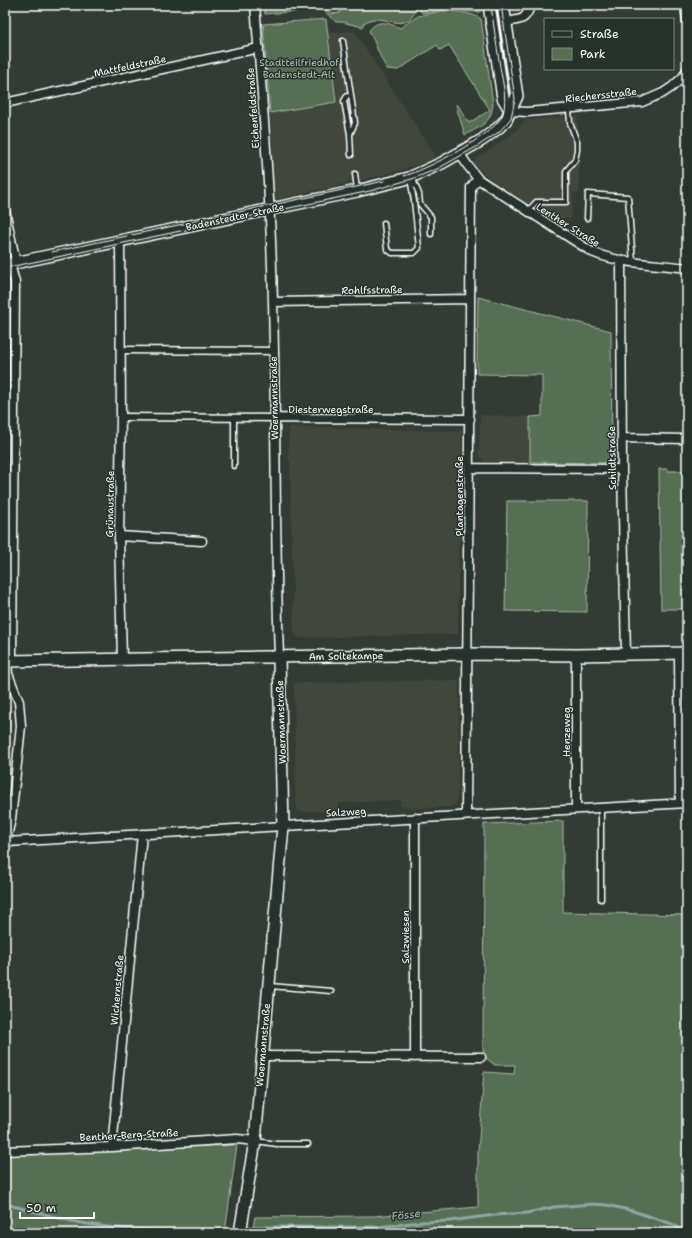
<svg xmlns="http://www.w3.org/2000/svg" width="692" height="1238" viewBox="0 0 692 1238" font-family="'Shantell Sans',sans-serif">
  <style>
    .built { fill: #43463d }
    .green { fill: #576e53; stroke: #abb6a9 }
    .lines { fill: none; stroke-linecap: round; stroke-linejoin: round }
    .stream { stroke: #8fa6a5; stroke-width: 3 }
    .service-casing { stroke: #fff; stroke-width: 7 }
    .pedestrian-casing { stroke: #fff; stroke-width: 9 }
    .minor-casing { stroke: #fff; stroke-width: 11 }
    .tertiary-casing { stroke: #fff; stroke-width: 14 }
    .service { stroke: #26332d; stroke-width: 4 }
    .pedestrian { stroke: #26332d; stroke-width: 6 }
    .minor { stroke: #26332d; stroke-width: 8 }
    .tertiary { stroke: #26332d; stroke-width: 11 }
    .tram { stroke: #fff; stroke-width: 1 }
    .labels { text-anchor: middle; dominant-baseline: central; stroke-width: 3; stroke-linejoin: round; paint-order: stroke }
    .park-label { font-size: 10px; fill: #b3beb2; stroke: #26332d }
    .street-label { font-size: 10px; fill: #fff; stroke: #26332d }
    .water-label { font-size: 11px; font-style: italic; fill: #abbcbc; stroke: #26332d }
  </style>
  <rect width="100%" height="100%" fill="#333c34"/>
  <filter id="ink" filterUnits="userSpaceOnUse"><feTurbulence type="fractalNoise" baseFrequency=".025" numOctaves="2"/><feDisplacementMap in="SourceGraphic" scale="8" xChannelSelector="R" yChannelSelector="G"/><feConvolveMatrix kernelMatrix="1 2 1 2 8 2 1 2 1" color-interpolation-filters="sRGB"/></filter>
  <g filter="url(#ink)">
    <path class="built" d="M354,31l83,127 -50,16 -113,26 -4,-87 66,-11 -8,-69z
      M577,116l3,36 -1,5v36h-6l-2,26 -23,-2 -56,-37 -10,-7 -9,-12 38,-26 15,-15z
      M480,415l50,2v45l-46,-1 -5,-5z
      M291,427l171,4 -4,149v54l-159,4 -5,-5 -4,-173h-2l1,-31z
      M459,680l-1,117 -2,7 -7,3 -33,1 -16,-2 1,-6 -62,3v7l-37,2 -4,-1 -2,-7 -2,-121z"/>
    <path class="green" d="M264,5h51v5l-50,4z
      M342,5h73l1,5c-12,28 -35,-2 -53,14v3l-21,-5h-6l-13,-12h6l1,4 10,-1v-4h2z
      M420,5h60v7c-11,1 -21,-3 -32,-3 -10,0 -17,4 -26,4l-2,-3z
      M441,11c12,0 30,1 40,8l12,85c-2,20 -12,22 -28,31l-9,-29 1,-2 12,19 21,-13 -41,-65 -9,5 -3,-5 -39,25 -11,-1c-8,-12 -11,-26 -18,-38 9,-13 19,-8 31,-3l18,-12z
      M326,19l10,83 -66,11 -7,-89z
      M478,297l133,34 1,132 -82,-1v-45l12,-1v-41l-65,-1z
      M659,469h8l1,2h19v138h-26z
      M507,501h81l-1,111 -82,-1z
      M5,699l5,13 -5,98z
      M563,821v91l124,3v318h-435l3,-16 119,-1 104,-9v-55l6,-80 30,2 1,-9h-20l-12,-9 1,-232z
      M237,1145l-12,88h-220v-79z"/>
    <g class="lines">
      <path class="stream" d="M5,1204c21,5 41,11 62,16 39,9 79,11 119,11 18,0 35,1 52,-2
        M244,1228l10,-1h124l42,-5 29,-1 46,-6 32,-2 27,-6 39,-3 14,1 26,6 39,13 15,9"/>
      <defs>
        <path id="service" d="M343,41l12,82 -5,11
          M347,96l-3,5 6,33 1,21
          M355,174l2,15
          M412,177l7,17 1,10 11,13v17
          M528,211l8,-9h30v-31l9,-11 2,-10v-8l-7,-19 -1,-14
          M587,218l1,-24 40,3 5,65
          M384,223l3,26 5,4h22l5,-5 -5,-47 -4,-23
          M234,418v48
          M601,899v-91
          M270,986l61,5
          M256,1141l21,3h31"/>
        <path id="pedestrian" d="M121,350l153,1
          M121,417l154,1"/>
        <path id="minor" d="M255,5c8,99 16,198 18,298 3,118 2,236 6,354
          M685,5l2,16
          M505,22c17,-3 19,0 26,-17
          M5,103l254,-55
          M511,111l16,1 115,-10 21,-9 9,-6 11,-10 4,-7
          M460,154l8,12 10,13 114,73c28,12 65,12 95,16
          M5,210l11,53
          M120,241l1,176 -2,119 3,123
          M621,260l1,209 4,186
          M10,264l5,18 -3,379
          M273,302l197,-3
          M275,418l195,1
          M622,438l65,1
          M470,468l152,1
          M119,536l83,5
          M679,654l1,149
          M576,809v-154
          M466,815l5,-628 7,-8
          M6,842l681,-39
          M5,845l6,-26 10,-93 -2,-24 -11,-28 -1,-13
          M262,1056l219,1
          M415,1057v-239
          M112,1147l30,-313
          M5,1151l107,-4 125,-8 18,2"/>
        <path id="tertiary" d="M489,5l14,93 8,13
          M5,265l352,-74 52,-13 33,-15 40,-23 16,-12 8,-8 11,-24 -14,-91
          M5,661l463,-7 108,1 111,-2
          M240,1233l15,-92 28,-315 -4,-169"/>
      </defs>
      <use href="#service" class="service-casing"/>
      <use href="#pedestrian" class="pedestrian-casing"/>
      <use href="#minor" class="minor-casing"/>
      <use href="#tertiary" class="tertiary-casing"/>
      <use href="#service" class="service"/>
      <use href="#pedestrian" class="pedestrian"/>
      <use href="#minor" class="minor"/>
      <use href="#tertiary" class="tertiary"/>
      <path class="tram" d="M404,176c20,-5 93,-42 99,-62 5,-17 -2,-37 -4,-54 -3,-19 -6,-37 -8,-55
        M52,252l332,-71
        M5,268l365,-77 42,-12 25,-10 41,-23 21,-14 8,-9 4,-5 4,-19 -14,-94"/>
    </g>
  </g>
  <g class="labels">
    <g class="park-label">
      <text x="299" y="62">Stadtteilfriedhof<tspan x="299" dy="12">Badenstedt-Alt</tspan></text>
    </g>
    <g class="street-label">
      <text transform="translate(130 66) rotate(-12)">Mattfeldstraße</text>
      <text transform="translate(601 95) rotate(-6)">Riechersstraße</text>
      <text transform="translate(253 108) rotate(-94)">Eichenfeldstraße</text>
      <text transform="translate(235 217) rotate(-12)">Badenstedter Straße</text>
      <text transform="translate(568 225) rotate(32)">Lenther Straße</text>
      <text transform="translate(372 290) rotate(-1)">Rohlfsstraße</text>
      <text transform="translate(274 398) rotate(-91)">Woermannstraße</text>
      <text x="331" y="409">Diesterwegstraße</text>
      <text transform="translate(612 458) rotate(-91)">Schildtstraße</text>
      <text transform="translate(459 496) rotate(-90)">Plantagenstraße</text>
      <text transform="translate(110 504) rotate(-89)">Grünaustraße</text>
      <text transform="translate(346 656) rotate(-1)">Am Soltekampe</text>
      <text transform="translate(281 722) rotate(-92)">Woermannstraße</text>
      <text transform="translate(566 732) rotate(-90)">Henzeweg</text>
      <text transform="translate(346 812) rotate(-3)">Salzweg</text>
      <text transform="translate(405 937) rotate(-90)">Salzwiesen</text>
      <text transform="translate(117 990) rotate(-85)">Wichernstraße</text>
      <text transform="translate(263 1045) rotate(-85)">Woermannstraße</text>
      <text transform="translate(129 1135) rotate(-3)">Benther-Berg-Straße</text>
    </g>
    <g class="water-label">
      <text transform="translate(406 1215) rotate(-6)">Fösse</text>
    </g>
  </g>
  <rect width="692" height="1238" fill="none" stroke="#26332d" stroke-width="20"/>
  <rect x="10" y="10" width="672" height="1218" fill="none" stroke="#fff" stroke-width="1.5" filter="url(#ink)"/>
  <rect x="544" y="18" width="130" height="52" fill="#26332d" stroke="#7d8581"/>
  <rect x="552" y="31" width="20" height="6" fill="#26332d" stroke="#7d8581"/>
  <text x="580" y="38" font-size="12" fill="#ffffff">Straße</text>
  <rect x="552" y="48" width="20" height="12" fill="#576e53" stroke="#7d8581"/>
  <text x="580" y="58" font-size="12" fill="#ffffff">Park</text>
  <path d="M20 1212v6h74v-6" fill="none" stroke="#ffffff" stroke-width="2"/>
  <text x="26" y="1212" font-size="12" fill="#ffffff" stroke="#26332d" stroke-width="3" paint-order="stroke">50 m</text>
</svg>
